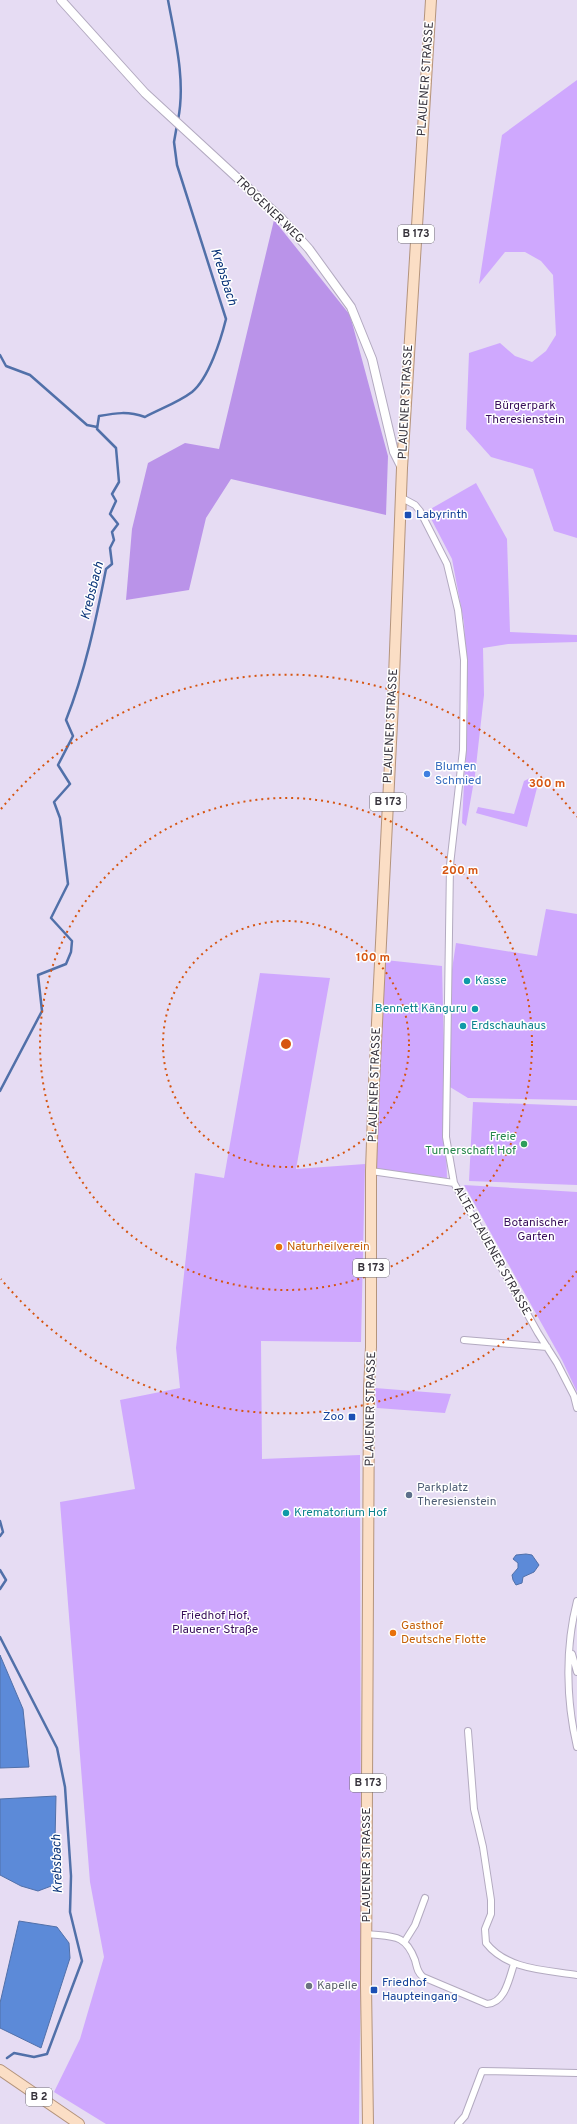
<svg xmlns="http://www.w3.org/2000/svg" width="577" height="2124" viewBox="0 0 577 2124" font-family="Overpass,sans-serif">
  <style>
    .green { fill: #cfa8fe }
    .forest { fill: #ba93e9 }
    .water { fill: #5c8ad8; stroke: #5170a9 }
    .lines { fill: none; stroke-linecap: round; stroke-linejoin: round }
    .stream { stroke: #5170a9; stroke-width: 2.5 }
    .minor-casing { stroke: #b3aac0; stroke-width: 8 }
    .tertiary-casing { stroke: #b3aac0; stroke-width: 10 }
    .primary-casing { stroke: #b4947c; stroke-width: 12 }
    .minor { stroke: #fff; stroke-width: 6 }
    .tertiary { stroke: #fff; stroke-width: 8 }
    .primary { stroke: #fbdec5; stroke-width: 10 }
    .ring { fill: none; stroke: #d65511; stroke-width: 2; stroke-dasharray: 2 4 }
    .transit-dot { fill: #1a4fb4; stroke: #fff; stroke-width: 1.5 }
    .shop-dot { fill: #3f7fe0; stroke: #fff; stroke-width: 1.5 }
    .culture-dot { fill: #0f9aa8; stroke: #fff; stroke-width: 1.5 }
    .leisure-dot { fill: #2e9e5b; stroke: #fff; stroke-width: 1.5 }
    .food-dot { fill: #e8710a; stroke: #fff; stroke-width: 1.5 }
    .service-dot { fill: #5c6f8a; stroke: #fff; stroke-width: 1.5 }
    .worship-dot { fill: #6b7280; stroke: #fff; stroke-width: 1.5 }
    .labels { text-anchor: middle; dominant-baseline: central; stroke-width: 3; stroke-linejoin: round; paint-order: stroke }
    .shield { fill: #fff; stroke: #727076; stroke-width: 1 }
    .shield-label { font-size: 11px; font-weight: bold; fill: #36323b }
    .street-label { font-size: 12px; fill: #36323b; stroke: #fff }
    .park-label { font-size: 12px; fill: #3a105c; stroke: #fff }
    .transit-label { font-size: 12px; fill: #164399; stroke: #fff; text-anchor: start }
    .shop-label { font-size: 12px; fill: #366cbe; stroke: #fff; text-anchor: start }
    .culture-label { font-size: 12px; fill: #0d838f; stroke: #fff; text-anchor: start }
    .leisure-label { font-size: 12px; fill: #27864d; stroke: #fff; text-anchor: end }
    .food-label { font-size: 12px; fill: #c56008; stroke: #fff; text-anchor: start }
    .service-label { font-size: 12px; fill: #4e5e75; stroke: #fff; text-anchor: start }
    .worship-label { font-size: 12px; fill: #5b616d; stroke: #fff; text-anchor: start }
    .water-label { font-size: 13px; font-style: italic; fill: #0a3479; stroke: #fff }
    .centre { fill: #d65511; stroke: #fff; stroke-width: 2 }
    .ring-label { font-size: 12px; text-anchor: middle; font-weight: bold; fill: #d65511; stroke: #fff; stroke-width: 3; stroke-linejoin: round; paint-order: stroke }
  </style>
  <rect width="100%" height="100%" fill="#e6dcf3"/>
  <path class="green" d="M577,80v458l-23,-7 -21,-62 -42,-12 -25,-28 3,-76 31,-10 15,13 17,6 14,-11 10,-16 -3,-60 -12,-14 -16,-9h-20l-26,32 23,-149z
    M476,483l31,56 3,93 67,3v7l-69,2 -25,4 1,47 -9,80 -9,51 -4,-3 6,-117 -4,-83 -12,-64 -25,-48z
    M532,777l7,3 -12,47 -51,-14 2,-6 36,7 10,-33z
    M546,909l31,5v186l-109,-2 -18,-11 1,-111 5,-33 81,13z
    M385,960l57,6 5,212 -72,-9z
    M260,973l70,5 -34,191 69,-5 -4,178 -100,-1 1,118 98,-4 1,485 -2,184h-253l-52,-32 26,-53 24,-82 -14,-75 -30,-380 75,-13 -15,-89 60,-12 -4,-40 19,-175 29,5z
    M473,1102l104,4v79l-108,-4z
    M464,1185l113,7v200l-15,-32z
    M375,1389v-1l76,6 -6,19 -68,-5z"/>
  <path class="forest" d="M274,220l76,95 38,141 -2,59 -155,-36 -25,39 -17,72 -63,10 6,-71 16,-66 37,-20 34,6z"/>
  <path class="water" d="M526,1554l6,1 7,10 -5,7 -11,5 -1,6 -6,2 -3,-5 -1,-5 6,-7v-5l-5,-4 3,-4z
    M0,1655l23,54 6,58 -29,1z
    M56,1796l-2,89 -16,6 -17,-5 -21,-11v-76z
    M19,1921l38,6 12,16 1,15 -29,90 -41,-20v-25z"/>
  <g class="lines">
    <path class="stream" d="M168,0c7,38 18,81 10,120
      M0,355l6,11 24,9 57,50 10,2
      M0,1091l42,-80 -4,-36 28,-11 5,-12 1,-11 -21,-23 17,-34 -8,-66 -6,-16 16,-18 -12,-19 15,-29 -7,-16c19,-48 30,-100 40,-151l6,-5 -2,-16 4,-8 -2,-8 6,-8 -8,-10 6,-13 -4,-7 7,-12 -3,-34 -19,-19 2,-13c17,-3 29,-5 46,1 15,-8 34,-15 47,-25 17,-14 29,-53 34,-73l-49,-154 -3,-23 3,-17
      M0,1521l3,11 -3,4
      M0,1570l6,10 -6,9
      M0,1637l57,111 8,39 6,89 -1,36 12,49 -35,93 -13,3 -20,-4 -7,5"/>
    <defs>
      <path id="minor" d="M402,498l13,7 5,6 27,53 11,46 6,50 -1,90 -13,115 -4,272 8,46 84,150 19,30 17,33 3,12
        M371,1171l83,12
        M464,1340l83,7
        M577,1601c-12,47 -11,99 0,146
        M572,1654l5,18
        M468,1731l6,78 9,38 8,53v14l-6,15 1,14c21,27 60,27 91,32
        M367,1934c25,3 38,-1 48,26 2,7 2,12 8,17l64,27c18,-1 22,-25 27,-40
        M405,1941l10,-16 10,-27
        M458,2124l7,-8 17,-45 95,2"/>
      <path id="tertiary" d="M61,0l84,93 137,126 27,30 42,58 21,52 22,93 8,16"/>
      <path id="primary" d="M0,2070l79,54
        M368,2124l-2,-139 3,-596 2,-42v-176l3,-88 19,-380 9,-235 29,-468"/>
    </defs>
    <use href="#minor" class="minor-casing"/>
    <use href="#tertiary" class="tertiary-casing"/>
    <use href="#primary" class="primary-casing"/>
    <use href="#minor" class="minor"/>
    <use href="#tertiary" class="tertiary"/>
    <use href="#primary" class="primary"/>
  </g>
  <g class="ring">
    <circle cx="286" cy="1044" r="123"/>
    <circle cx="286" cy="1044" r="246"/>
    <path d="M577 1271A369 369 0 0 1 1 1279M1 809A369 369 0 0 1 577 817"/>
  </g>
  <g class="transit-dot">
    <rect x="404" y="511" width="8" height="8" rx="2"/>
    <rect x="348" y="1413" width="8" height="8" rx="2"/>
    <rect x="370" y="1986" width="8" height="8" rx="2"/>
  </g>
  <circle class="shop-dot" cx="427" cy="774" r="4"/>
  <g class="culture-dot">
    <circle cx="467" cy="981" r="4"/>
    <circle cx="475" cy="1009" r="4"/>
    <circle cx="463" cy="1026" r="4"/>
    <circle cx="286" cy="1513" r="4"/>
  </g>
  <circle class="leisure-dot" cx="524" cy="1144" r="4"/>
  <g class="food-dot">
    <circle cx="279" cy="1247" r="4"/>
    <circle cx="393" cy="1633" r="4"/>
  </g>
  <circle class="service-dot" cx="409" cy="1495" r="4"/>
  <circle class="worship-dot" cx="309" cy="1986" r="4"/>
  <g class="labels">
    <g class="shield">
      <rect x="398" y="225" width="36" height="18" rx="3"/>
      <rect x="370" y="793" width="36" height="18" rx="3"/>
      <rect x="353" y="1259" width="36" height="18" rx="3"/>
      <rect x="350" y="1774" width="36" height="18" rx="3"/>
      <rect x="26" y="2088" width="26" height="18" rx="3"/>
    </g>
    <g class="shield-label">
      <text x="416" y="234">B 173</text>
      <text x="388" y="802">B 173</text>
      <text x="371" y="1268">B 173</text>
      <text x="368" y="1783">B 173</text>
      <text x="39" y="2097">B 2</text>
    </g>
    <g class="street-label">
      <text transform="translate(426 79) rotate(-86)">PLAUENER STRASSE</text>
      <text transform="translate(269 210) rotate(44)">TROGENER WEG</text>
      <text transform="translate(406 402) rotate(-87)">PLAUENER STRASSE</text>
      <text transform="translate(391 726) rotate(-87)">PLAUENER STRASSE</text>
      <text transform="translate(375 1085) rotate(-88)">PLAUENER STRASSE</text>
      <text transform="translate(492 1251) rotate(61)">ALTE PLAUENER STRASSE</text>
      <text transform="translate(371 1409) rotate(-89)">PLAUENER STRASSE</text>
      <text transform="translate(367 1865) rotate(-90)">PLAUENER STRASSE</text>
    </g>
    <g class="park-label">
      <text x="525" y="406">Bürgerpark<tspan x="525" dy="14">Theresienstein</tspan></text>
      <text x="536" y="1223">Botanischer<tspan x="536" dy="14">Garten</tspan></text>
      <text x="215" y="1616">Friedhof Hof,<tspan x="215" dy="14">Plauener Straße</tspan></text>
    </g>
    <g class="transit-label">
      <text x="416" y="515">Labyrinth</text>
      <text x="344" y="1417" text-anchor="end">Zoo</text>
      <text x="382" y="1983">Friedhof<tspan x="382" dy="14">Haupteingang</tspan></text>
    </g>
    <g class="shop-label">
      <text x="435" y="767">Blumen<tspan x="435" dy="14">Schmied</tspan></text>
    </g>
    <g class="culture-label">
      <text x="475" y="981">Kasse</text>
      <text x="467" y="1009" text-anchor="end">Bennett Känguru</text>
      <text x="471" y="1026">Erdschauhaus</text>
      <text x="294" y="1513">Krematorium Hof</text>
    </g>
    <g class="leisure-label">
      <text x="516" y="1137">Freie<tspan x="516" dy="14">Turnerschaft Hof</tspan></text>
    </g>
    <g class="food-label">
      <text x="287" y="1247">Naturheilverein</text>
      <text x="401" y="1626">Gasthof<tspan x="401" dy="14">Deutsche Flotte</tspan></text>
    </g>
    <g class="service-label">
      <text x="417" y="1488">Parkplatz<tspan x="417" dy="14">Theresienstein</tspan></text>
    </g>
    <g class="worship-label">
      <text x="317" y="1986">Kapelle</text>
    </g>
    <g class="water-label">
      <text transform="translate(223 277) rotate(72)">Krebsbach</text>
      <text transform="translate(93 591) rotate(-76)">Krebsbach</text>
      <text transform="translate(58 1864) rotate(-92)">Krebsbach</text>
    </g>
  </g>
  <circle cx="286" cy="1044" r="6" class="centre"/>
  <g class="ring-label">
    <text x="547" y="787">300 m</text>
    <text x="460" y="874">200 m</text>
    <text x="373" y="961">100 m</text>
  </g>
</svg>
